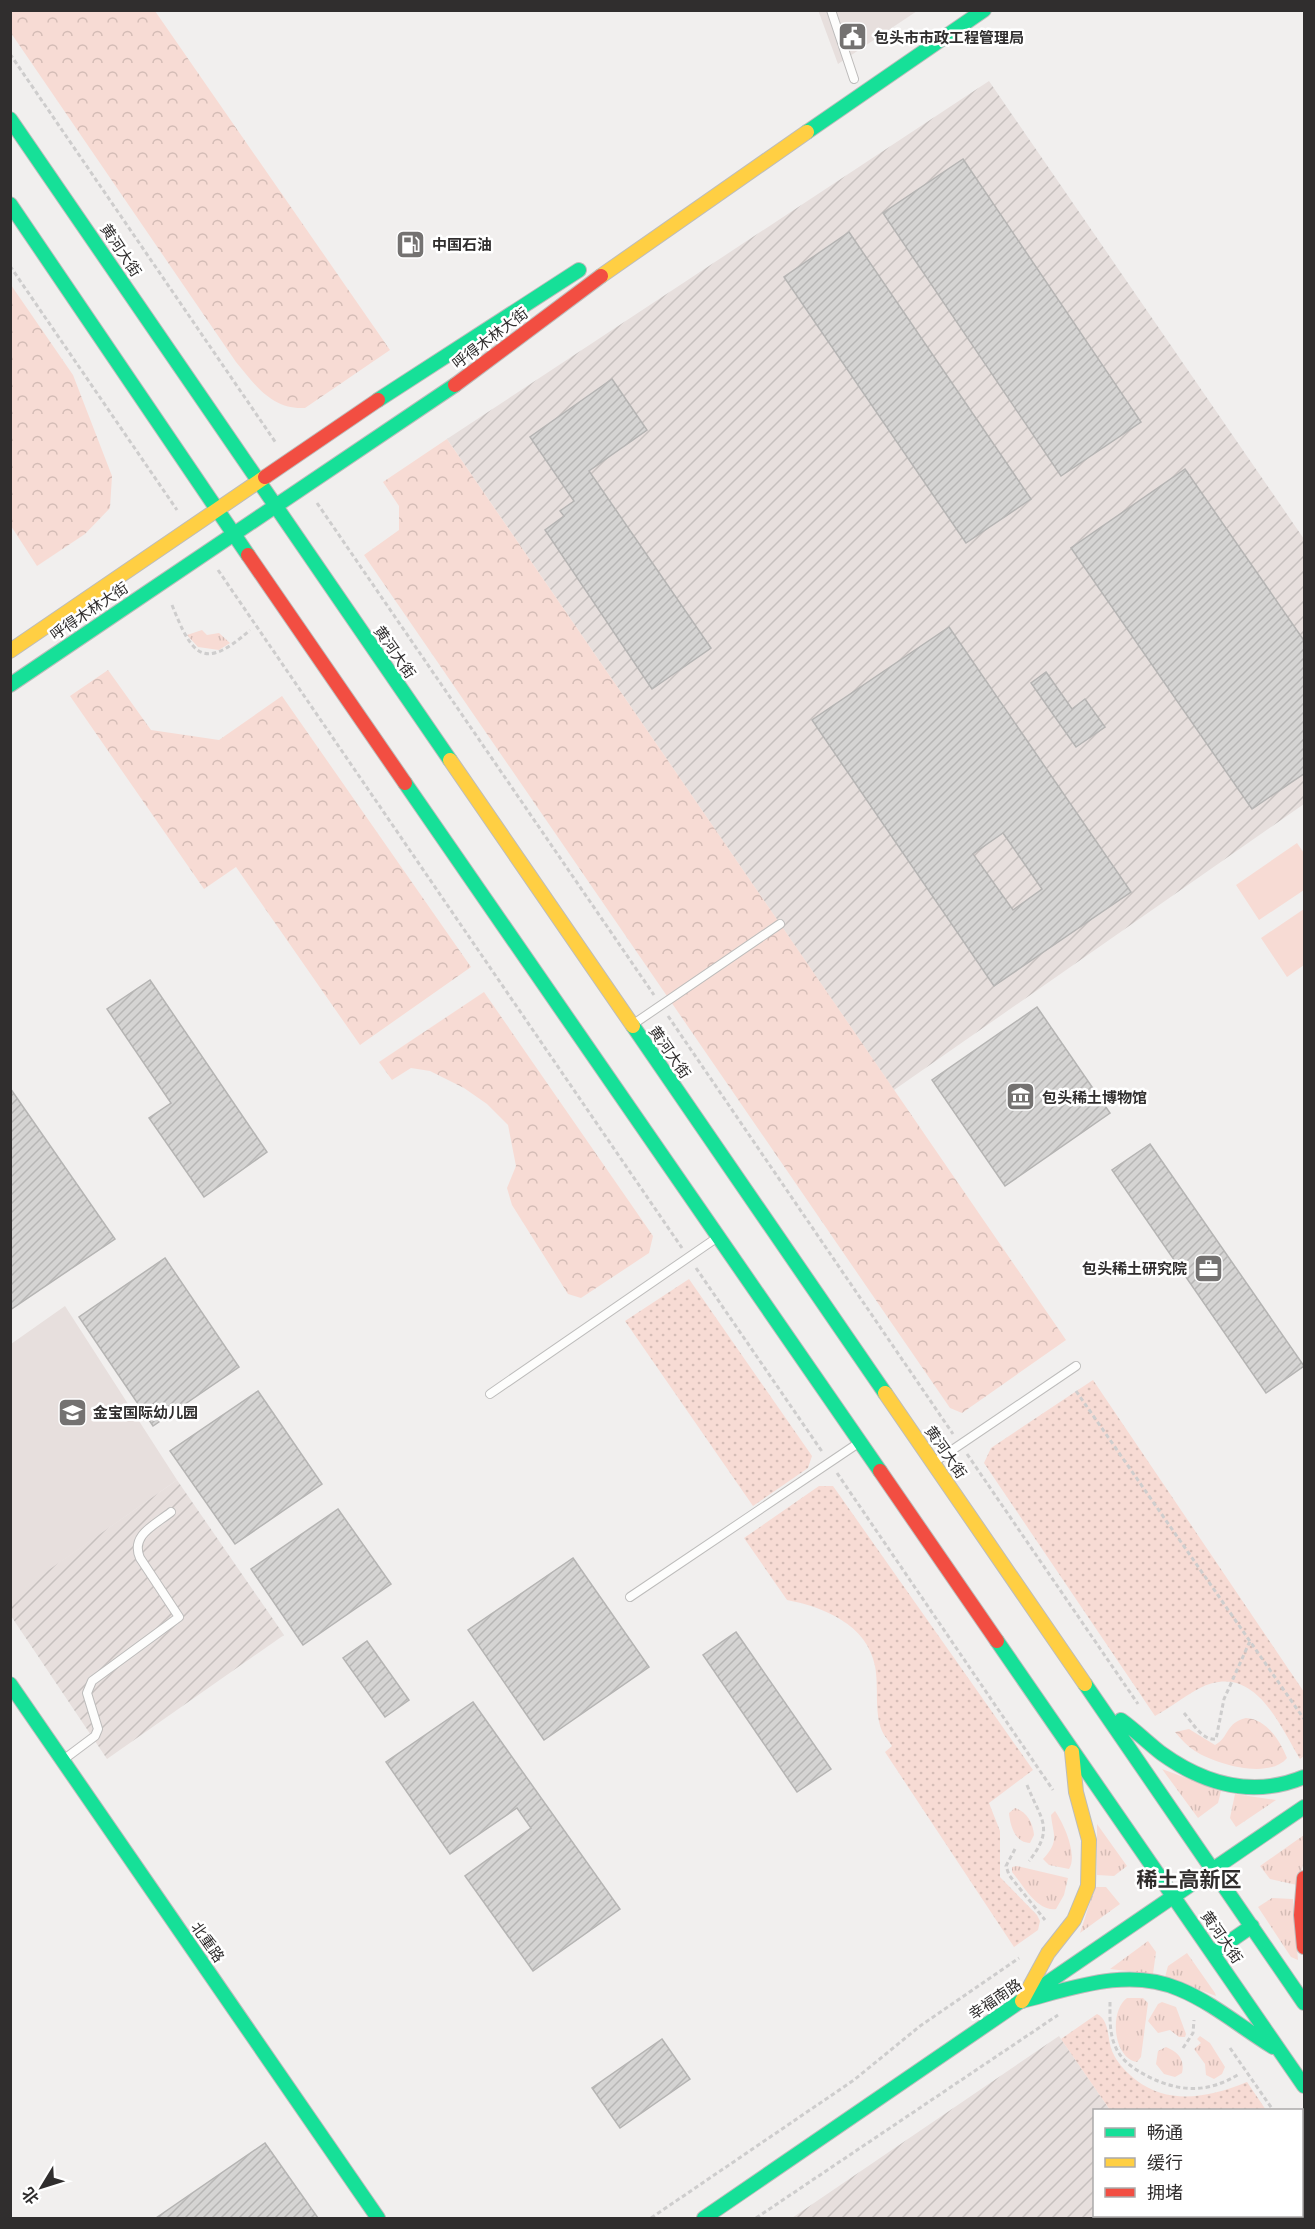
<svg xmlns="http://www.w3.org/2000/svg" width="1315" height="2229" viewBox="0 0 1315 2229" font-family="Arial,'Noto Sans SC',sans-serif">
  <style>
    .built { fill: #e7dfdd }
    .industrial { fill: url(#industrial-furrows) }
    .grass { fill: url(#grass-tufts) }
    .forest { fill: url(#forest-crowns) }
    .park { fill: url(#park-dots) }
    .pitch { fill: #f7dbd4 }
    .building { fill: url(#building-hatch); stroke: #b5b4b3; stroke-width: 1.5; fill-rule: evenodd }
    .lines { fill: none; stroke-linecap: round; stroke-linejoin: round }
    .lane-casing { stroke: #bdbcbb; stroke-width: 10 }
    .fast-casing { stroke: #bdbcbb; stroke-width: 16 }
    .slow-casing { stroke: #bdbcbb; stroke-width: 16 }
    .jam-casing { stroke: #bdbcbb; stroke-width: 16 }
    .path { stroke: #cecdcd; stroke-width: 3; stroke-dasharray: 4.5 3; stroke-linecap: butt }
    .lane { stroke: #fdfdfc; stroke-width: 8 }
    .fast { stroke: #16e098; stroke-width: 14 }
    .slow { stroke: #ffcf43; stroke-width: 14 }
    .jam { stroke: #f24e42; stroke-width: 14 }
    .labels { text-anchor: middle; dominant-baseline: central; stroke-width: 5; stroke-linejoin: round; paint-order: stroke }
    .poi-label { font-size: 15px; font-weight: bold; fill: #302e2e; stroke: #fff; text-anchor: start }
    .street-label { font-size: 15px; fill: #302e2e; stroke: #fff }
    .district-label { font-size: 21px; font-weight: bold; fill: #302d2c; stroke: #fff }
  </style>
  <defs>
    <pattern id="industrial-furrows" width="10" height="10" patternUnits="userSpaceOnUse" patternTransform="scale(1.5)"><rect width="10" height="10" fill="#e7dfdd"/><path d="M-1 1l2-2M0 10L10 0M9 11l2-2" fill="none" stroke="#c6c0be"/></pattern>
    <pattern id="grass-tufts" width="24" height="20" patternUnits="userSpaceOnUse" patternTransform="scale(1.5)"><rect width="24" height="20" fill="#f7dbd4"/><path d="M3 7l-1-3M5 7V3M7 7l1-3M15 17l-1-3M17 17v-4M19 17l1-3" fill="none" stroke="#d4bcb6"/></pattern>
    <pattern id="forest-crowns" width="20" height="18" patternUnits="userSpaceOnUse" patternTransform="scale(1.5)"><rect width="20" height="18" fill="#f7dbd4"/><path d="M2 6a3 3 0 1 1 6 0M12 15a3 3 0 1 1 6 0" fill="none" stroke="#d4bcb6"/></pattern>
    <pattern id="park-dots" width="8" height="8" patternUnits="userSpaceOnUse" patternTransform="scale(1.5)"><rect width="8" height="8" fill="#f7dbd4"/><path d="M2 2h.1M6 6h.1" fill="none" stroke="#d4bcb6" stroke-width="1.8" stroke-linecap="round"/></pattern>
    <pattern id="building-hatch" width="6" height="6" patternUnits="userSpaceOnUse" patternTransform="scale(1.5)"><rect width="6" height="6" fill="#d5d4d3"/><path d="M-1 1l2-2M0 6l6-6M5 7l2-2" fill="none" stroke="#b7b6b5"/></pattern>
  </defs>
  <rect width="100%" height="100%" fill="#f1efee"/>
  <path class="built" d="M818,10l99,1 -79,53z
    M65,1306l112,174 -166,117v-253z"/>
  <path class="industrial" d="M989,81l315,458v265l-410,286 -447,-651z
    M177,1480l107,155 -177,124 -96,-143 -1,-19z
    M1059,2036l51,74h-16v106h88l2,2h-392z"/>
  <path class="grass" d="M202,630l5,5 12,-2 11,10 -11,7 -21,-3 -11,-12z
    M1162,1769l59,22 -3,12 -20,15z
    M1235,1794l41,6 -40,27 -6,-9z
    M1015,1808c12,4 18,15 19,27l-4,8c-15,0 -20,-18 -21,-30z
    M1055,1811c9,13 23,44 14,58l-20,-4 -6,-6c17,-18 10,-24 8,-44z
    M1097,1824l30,42 -13,10 -17,-1z
    M1304,1835v27l-7,23 -27,-6 -10,-13z
    M1017,1866l51,12 -4,17 -8,14c-19,3 -33,-24 -44,-37v-5z
    M1095,1887h11l14,17 -40,29z
    M1272,1898l21,1 5,61 -7,-3 -33,-50z
    M1148,1941l8,11 -3,22 -43,-5z
    M1187,1953l28,40 1,3 -51,-19 3,-11z
    M1127,1998h16l5,5 -7,54 -4,5c-24,-4 -28,-51 -10,-64z
    M1162,2002l14,5 10,27 -1,3h-6l-9,-7 -12,3 -10,-12 10,-17z
    M1200,2036l10,7 15,24 -3,7 -8,5 -8,-4 -1,-11 -11,-15 7,-6 -4,-4z
    M1166,2047c12,5 19,12 16,26l-7,4 -11,-3 -8,-10 2,-13z"/>
  <path class="forest" d="M10,11h145l235,339 -85,58c-33,2 -50,-23 -69,-46l-225,-329z
    M11,285l62,90 39,101 -2,32 -25,26 -48,32 -26,-40z
    M447,439l619,901 -104,73 -12,-5 -586,-853 35,-25v-24l-16,-24z
    M108,670l43,60 68,10 63,-44 189,271 -111,78 -124,-178 -32,22 -134,-193z
    M484,992l169,244 -4,17 -68,45 -13,-4 -56,-89 -5,-17 9,-22 -8,-41 -21,-21 -23,-16 -34,-17 -19,-3 -19,12 -13,-18z
    M1246,1718c20,1 34,22 41,40 -18,22 -72,6 -92,-7 -8,-5 -14,-12 -20,-19l14,-3 26,16c14,-7 10,-22 31,-27z"/>
  <path class="park" d="M689,1279l123,177 -4,12 -55,38 -128,-185z
    M1093,1380l211,312v64l-4,3c-22,-37 -47,-99 -102,-70 -15,8 -28,19 -43,27l-171,-253 7,-15z
    M819,1486h14l200,284 -44,33 11,28v46l37,38 3,6 -2,9 -24,17 -129,-195 7,-6c-3,-5 -8,-10 -10,-15 -8,-19 -3,-45 -7,-65 -8,-42 -52,-59 -88,-66l-43,-62z
    M1097,2014c13,6 10,25 15,37 5,12 14,21 24,29 34,26 74,17 111,2l19,28h-156l-49,-71z
    M1302,2163l2,5v50h-120l-2,-2h120z"/>
  <path class="pitch" d="M1297,843l7,10v37l-45,30 -23,-35z
    M1304,909v56l-17,12 -26,-39z"/>
  <path class="building" d="M963,159l178,263 -80,54 -178,-263z
    M849,232l182,267 -65,44 -182,-266z
    M612,379l35,51 -58,41 122,177 -59,41 -107,-159 19,-14 -4,-5 14,-10 -44,-64z
    M1185,469l120,173v131l-53,36 -181,-261z
    M949,627l182,265 -137,94 -182,-266zM1003,833l39,56 -29,21 -40,-56z
    M1046,672l26,37 13,-10 20,28 -29,20 -45,-64z
    M150,980l117,172 -63,45 -55,-79 22,-15 -64,-94z
    M1037,1007l73,106 -105,73 -73,-106z
    M10,1088l105,151 -105,71z
    M1150,1144l154,222 -38,27 -154,-223z
    M165,1258l74,109 -86,59 -74,-109z
    M258,1391l64,93 -87,60 -65,-93z
    M338,1509l53,75 -88,61 -52,-76z
    M573,1558l76,109 -105,73 -76,-110z
    M736,1632l95,137 -34,23 -94,-137z
    M367,1641l42,59 -24,17 -42,-59z
    M473,1702l147,207 -87,62 -68,-95 66,-48 -14,-20 -67,46 -64,-92z
    M662,2039l28,40 -70,49 -28,-40z
    M265,2143l53,75h-162z"/>
  <g class="lines">
    <defs>
      <path id="lane" d="M831,10l23,69
        M635,1023l145,-99
        M490,1394l225,-155
        M936,1461l140,-95
        M630,1597l227,-153
        M63,1760l32,-24 3,-7 -11,-36 5,-12 87,-64 -39,-59c-10,-23 15,-33 31,-46"/>
      <path id="fast" d="M10,119l440,641
        M807,132l177,-122
        M10,204l238,351
        M378,400l201,-130
        M10,685l445,-300
        M405,783l475,688
        M633,1026l252,367
        M997,1641l307,445
        M10,1684l368,534
        M1085,1684l219,319
        M1121,1720c14,10 26,22 40,33 43,31 92,45 143,24
        M1213,1953l39,-27
        M1022,2001c51,-13 106,-34 157,-12 34,14 63,39 94,58
        M704,2218l600,-411"/>
      <path id="slow" d="M601,276l206,-144
        M10,651l255,-174
        M450,760l183,266
        M885,1393l200,291
        M1022,2001l26,-48 26,-33 14,-34 1,-46 -13,-48 -4,-40"/>
      <path id="jam" d="M455,385l146,-109
        M265,477l113,-77
        M248,555l157,228
        M880,1471l117,170
        M1304,1878l-3,37 3,32"/>
    </defs>
    <use href="#lane" class="lane-casing"/>
    <use href="#fast" class="fast-casing"/>
    <use href="#slow" class="slow-casing"/>
    <use href="#jam" class="jam-casing"/>
    <path class="path" d="M10,54l266,389
      M10,266l167,244
      M317,503l337,492
      M218,570l464,678
      M172,605c20,50 31,67 78,25
      M668,1016l285,418
      M696,1268l127,185
      M1076,1391l228,328
      M967,1454l171,250
      M837,1473l216,317
      M1184,1713c8,9 18,28 32,26l8,-40 26,-58
      M1027,1785c14,35 28,43 2,76
      M1015,1849l-9,17 3,9 36,45
      M1110,2002c0,15 -1,32 6,46 6,13 18,21 31,28 32,16 60,18 92,-2
      M1183,2048l10,-15 1,-13
      M1230,2048l43,62
      M1302,2152l2,4
      M651,2218l203,-138 66,-54 99,-68
      M756,2218l302,-203"/>
    <use href="#lane" class="lane"/>
    <use href="#fast" class="fast"/>
    <use href="#slow" class="slow"/>
    <use href="#jam" class="jam"/>
  </g>
  <defs>
    <symbol id="civic-square" viewBox="-11 -11 22 22"><rect x="-9" y="-9" width="18" height="18" rx="4" fill="#747271" stroke="#fff"/><path d="M-.6-6.5H3V-4.5H.6V-3L4-1V1h2V6H-6V1h2V-1L-.6-3ZM-1.2 2.5V6h2.4V2.5Z" fill="#fff"/></symbol>
    <symbol id="fuel-square" viewBox="-11 -11 22 22"><rect x="-9" y="-9" width="18" height="18" rx="4" fill="#747271" stroke="#fff"/><path d="M-5.5-6h7V0h2V4h1.3V-2.5L3-4.5l.8-.8L6-3V5H2.5V1h-1V6h-7ZM-4.2-4.7v3.2H.2V-4.7Z" fill="#fff"/></symbol>
    <symbol id="museum-square" viewBox="-11 -11 22 22"><rect x="-9" y="-9" width="18" height="18" rx="4" fill="#747271" stroke="#fff"/><path d="M0-6L6-3V-2H-6V-3ZM-5-1h2V3h-2ZM-1-1h2V3h-2ZM3-1h2V3H3ZM-6 4H6V6H-6Z" fill="#fff"/></symbol>
    <symbol id="office-square" viewBox="-11 -11 22 22"><rect x="-9" y="-9" width="18" height="18" rx="4" fill="#747271" stroke="#fff"/><path d="M-6-3h4V-5.5h4V-3h4V5H-6ZM-1-4.5V-3h2v-1.5ZM-6 0V1H6V0Z" fill="#fff"/></symbol>
    <symbol id="school-square" viewBox="-11 -11 22 22"><rect x="-9" y="-9" width="18" height="18" rx="4" fill="#747271" stroke="#fff"/><path d="M0-5L7-2L0 1L-7-2ZM-4 1L0 2.5L4 1V4Q0 6-4 4Z" fill="#fff"/></symbol>
  </defs>
  <g fill-rule="evenodd">
    <use href="#civic-square" x="836" y="20" width="33" height="33"/>
    <use href="#fuel-square" x="394" y="228" width="33" height="33"/>
    <use href="#museum-square" x="1004" y="1080" width="33" height="33"/>
    <use href="#office-square" x="1192" y="1252" width="33" height="33"/>
    <use href="#school-square" x="56" y="1396" width="33" height="33"/>
  </g>
  <g class="labels">
    <g class="poi-label">
      <text x="874" y="37">包头市市政工程管理局</text>
      <text x="432" y="244">中国石油</text>
      <text x="1042" y="1097">包头稀土博物馆</text>
      <text x="1187" y="1268" text-anchor="end">包头稀土研究院</text>
      <text x="93" y="1412">金宝国际幼儿园</text>
    </g>
    <g class="street-label">
      <text transform="translate(121 250) rotate(56)">黄河大街</text>
      <text transform="translate(490 338) rotate(-37)">呼得木林大街</text>
      <text transform="translate(89 611) rotate(-34)">呼得木林大街</text>
      <text transform="translate(395 652) rotate(55)">黄河大街</text>
      <text transform="translate(670 1052) rotate(55)">黄河大街</text>
      <text transform="translate(946 1452) rotate(55)">黄河大街</text>
      <text transform="translate(1222 1937) rotate(55)">黄河大街</text>
      <text transform="translate(208 1942) rotate(55)">北重路</text>
      <text transform="translate(995 1999) rotate(-34)">幸福南路</text>
    </g>
    <g class="district-label">
      <text x="1189" y="1879">稀土高新区</text>
    </g>
  </g>
  <rect width="1315" height="2229" fill="none" stroke="#302e2e" stroke-width="24"/>
  <rect x="1093" y="2109" width="210" height="108" fill="#ffffff" stroke="#acabab" stroke-width="1.5"/>
  <rect x="1105" y="2128" width="30" height="9" fill="#16e098" stroke="#acabab" stroke-width="1.5"/>
  <text x="1147" y="2139" font-size="18" fill="#302e2e">畅通</text>
  <rect x="1105" y="2158" width="30" height="9" fill="#ffcf43" stroke="#acabab" stroke-width="1.5"/>
  <text x="1147" y="2169" font-size="18" fill="#302e2e">缓行</text>
  <rect x="1105" y="2188" width="30" height="9" fill="#f24e42" stroke="#acabab" stroke-width="1.5"/>
  <text x="1147" y="2199" font-size="18" fill="#302e2e">拥堵</text>
  <g transform="translate(42 2187) rotate(232)" stroke="#ffffff" stroke-width="4.5" paint-order="stroke">
  <path d="M0-4.5L10 22L0 15L-10 22Z" fill="#302e2e"/>
  <text y="-9" font-size="16" font-weight="bold" text-anchor="middle" fill="#302e2e">北</text>
  </g>
</svg>
